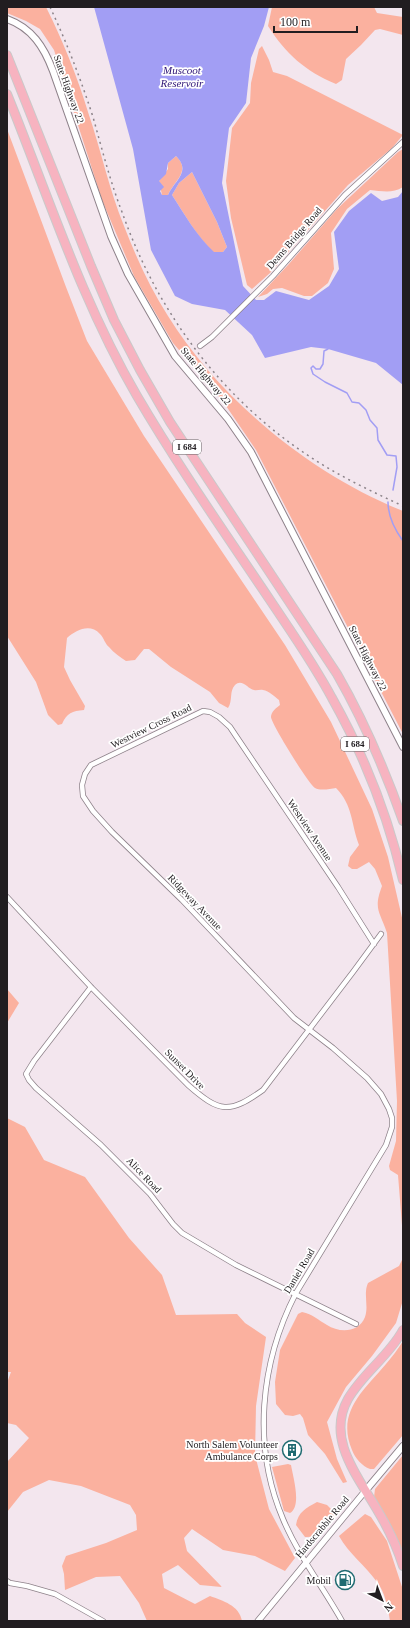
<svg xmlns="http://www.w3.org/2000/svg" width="410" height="1628" viewBox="0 0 410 1628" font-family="Georgia,serif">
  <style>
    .green { fill: #fbb19f }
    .water { fill: #a29ef4; fill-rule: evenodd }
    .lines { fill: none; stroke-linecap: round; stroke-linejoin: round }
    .stream { stroke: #a29ef4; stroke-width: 1.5 }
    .minor-casing { stroke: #8e828a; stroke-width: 6 }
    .tertiary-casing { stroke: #8e828a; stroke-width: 7 }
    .secondary-casing { stroke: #8e828a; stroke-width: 8 }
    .motorway-casing { stroke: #cac9c9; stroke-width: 10 }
    .minor { stroke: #fff; stroke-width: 4.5 }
    .tertiary { stroke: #fff; stroke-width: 5.5 }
    .secondary { stroke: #fff; stroke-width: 6 }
    .motorway { stroke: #f7b3c0; stroke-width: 8 }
    .rail { stroke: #8c8389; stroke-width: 1.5; stroke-dasharray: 2 4; stroke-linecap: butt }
    .labels { text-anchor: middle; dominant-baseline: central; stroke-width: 3.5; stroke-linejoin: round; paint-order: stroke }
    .shield { fill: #fff; stroke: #646163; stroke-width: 1 }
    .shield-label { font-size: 9px; font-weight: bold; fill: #211d20 }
    .street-label { font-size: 10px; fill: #211d20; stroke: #fff }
    .poi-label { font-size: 10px; fill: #211d20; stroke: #fff; text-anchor: end }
    .water-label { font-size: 11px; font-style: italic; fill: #2e1476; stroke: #fff }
  </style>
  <rect width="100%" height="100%" fill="#f3e6ee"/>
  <path class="green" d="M7,7h39c17,34 31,69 42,105 13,38 21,77 36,114 12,31 26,62 44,90 52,84 143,158 235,195v223l-147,-284 -34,-50 -49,-57 -39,-67 -32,-76 -48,-150 -14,-21 -14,-8 -19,-8z
    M272,7h102l3,6 26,4v18l-23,-6 -5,1 -14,15 -15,14 -4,21 -6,4c-31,-13 -50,-30 -68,-58z
    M262,46l7,14 4,12 14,4 116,59 -11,13 -44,37 -78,88 -18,16 -5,-4 -6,-25 -10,-42 -5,-37 6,-53 18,-25 1,-20 8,-34z
    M7,129l59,158 21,54 57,95 141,209 46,77 41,87 16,48 15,65v316l-5,-63 -8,-5 -1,-4 7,-25 1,-40 -10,-168c-7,-22 -14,-23 -5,-47l-7,-17 -6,-7 -12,7h-5l-4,-3 2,-9 9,-12c-8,-21 -6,-40 -23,-57 -6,1 -16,3 -21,0 -6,-3 -44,-65 -44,-71 0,-5 5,-9 9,-12l-1,-5c-4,-3 -10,-9 -16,-10 -3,-1 -6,1 -9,0 -6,-1 -12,-12 -19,-5 -6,6 -2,16 -7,23l-9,-5 -9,-11 -39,-25 -22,-18h-5l-9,11 -9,1c-6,-4 -12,-8 -17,-14 -4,-3 -5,-9 -9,-13 -10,-11 -24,-4 -33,4l-3,29 6,13 15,26 -1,4c-12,1 -17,3 -22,14l-4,1 -10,-10 -12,-33 -29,-46z
    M403,149v38c-11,7 -21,4 -33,3l-23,19 -16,24 3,36 -6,14 -16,13h-8l-22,-8 -9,1 -6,5 -9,3 30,-32 49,-56 61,-57z
    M176,156c16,15 -3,26 -8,39h-6l-3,-14 9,-12v-6z
    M192,172l25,50 10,25 -4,5h-10c-17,-17 -28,-37 -41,-57l7,-12z
    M7,989l12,14 -12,20z
    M7,1118l18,9 19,33 41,17 44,61 33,37 14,40 61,-1 8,9 21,14 -10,69 -1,49 14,54 26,49 -10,13 -30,-15 -32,-6 -31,-21 -8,9 3,13 35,36 -22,-2 -22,-20 -16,9 2,14 31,16 15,-8c13,5 29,9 32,25h-95l-8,-18 -19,-27 -24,1 -31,13 -1,-16 -2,-8 4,-10 40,-13 31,-13 -1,-15 -6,-10 -49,-19 -32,-6 -26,12 -16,20v-50l22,-24 -13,-13 -9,-2v-40l4,-11h-4z
    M403,1258v42l-7,23 -24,33 -26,31 -19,35 10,37 10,23 -4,1 -18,-29 -17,-19 -5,-17 -3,-4 -7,2 -8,-1 -9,-11 -1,-22 5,-32 18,-36 4,-2c11,2 16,8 25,13 12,8 32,8 38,-8 4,-11 -2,-23 3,-34l31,-17z
    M403,1341v94l-29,34h-4c-8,-3 -15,-11 -18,-19 -16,-38 12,-60 34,-86 6,-7 12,-15 17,-23z
    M403,1455v99l-13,-30 -16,-27 1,-8z
    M288,1464l3,1c2,12 11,41 -1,48l-6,-2 -12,-44z
    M317,1502l10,3 10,10c-8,11 -17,23 -32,22l-9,-12c2,-13 10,-17 21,-23z
    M365,1514l6,3 16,24 16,49v31h-13c-2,-13 -5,-29 -13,-39 -12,-17 -28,-28 -38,-46z"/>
  <path class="water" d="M94,7h175l-5,19 -13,32 -5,45 -17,25 -7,55 21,103 13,14h8l12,-9 33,9 20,-14 10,-17 -5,-37 15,-21 22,-18 11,8 16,-4 5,-6v194l-27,-22 -48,-14 -17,-2 -46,11 -13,-23 -27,-25 -33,-6 -17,-8 -24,-46 -18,-101zM176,156c16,16 -2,25 -8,39h-6l-2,-4 4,-4 -5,-6 7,-7 2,-11zM192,172l25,50 10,25 -4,5h-9c-18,-17 -29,-37 -42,-57l7,-12z"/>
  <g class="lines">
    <path class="stream" d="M328,349l-4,2 -1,13 -3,5h-4l-3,-3 -2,2 2,6 12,8 22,11 5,9 7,1 7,7 4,10 7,8 1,12 9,15 9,1 1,11 -4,23
      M388,502c0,14 7,28 15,39"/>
    <defs>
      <path id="minor" d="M200,346l12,-9 61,-61 72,-81 58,-53
        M7,897l84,90 97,98c32,28 41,29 75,5l90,-118 28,-38
        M91,987l-57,74 -8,13 3,6 7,8 65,57 49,49 23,30 9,9 54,32 120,59
        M7,1581l3,2 17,3 28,8 48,27
        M342,1621c-19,-34 -44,-66 -59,-102 -31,-73 -23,-156 13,-226l90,-148 6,-18v-9l-3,-9 -8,-15 -14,-16 -34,-30 -39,-30 -112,-118 -70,-68 -19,-21 -10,-15 -1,-11 3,-11 6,-9 112,-54 7,1 9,5 11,10 6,9 102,151 36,57"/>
      <path id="tertiary" d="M258,1621l108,-131"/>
      <path id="secondary" d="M7,19c25,9 37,28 46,52l58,165 17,38 47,82 53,63 23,33 152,295
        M366,1490l37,-44"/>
      <path id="motorway" d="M7,55l84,211 23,54 26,50 30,52 167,252c27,47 48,96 66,147
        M7,94c41,101 74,206 130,302 41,70 88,137 133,204 22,33 44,64 62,98 32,57 56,118 71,182
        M403,1330c-14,26 -40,43 -55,69 -23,41 12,80 31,114 10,17 18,34 24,53"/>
    </defs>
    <use href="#minor" class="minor-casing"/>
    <use href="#tertiary" class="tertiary-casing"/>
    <use href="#secondary" class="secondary-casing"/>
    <use href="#motorway" class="motorway-casing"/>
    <use href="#minor" class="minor"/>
    <use href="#tertiary" class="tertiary"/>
    <use href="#secondary" class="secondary"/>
    <use href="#motorway" class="motorway"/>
    <path class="rail" d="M50,7c17,36 31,73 43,110 9,32 17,64 29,95 36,102 102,190 193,248 28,18 58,32 88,46"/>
  </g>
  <defs>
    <symbol id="building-ring" viewBox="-11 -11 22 22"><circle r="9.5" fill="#fff" stroke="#1f6b71" stroke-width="1.5"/><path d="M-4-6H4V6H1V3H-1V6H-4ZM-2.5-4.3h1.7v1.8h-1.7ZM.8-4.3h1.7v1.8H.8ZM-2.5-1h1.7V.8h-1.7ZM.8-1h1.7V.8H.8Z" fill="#1f6b71"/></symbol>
    <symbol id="fuel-ring" viewBox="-11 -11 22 22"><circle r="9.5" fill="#fff" stroke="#1f6b71" stroke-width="1.5"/><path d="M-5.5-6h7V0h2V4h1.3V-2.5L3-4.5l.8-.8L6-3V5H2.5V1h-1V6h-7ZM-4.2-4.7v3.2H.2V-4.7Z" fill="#1f6b71"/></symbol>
  </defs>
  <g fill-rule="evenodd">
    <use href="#building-ring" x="281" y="1439" width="22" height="22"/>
    <use href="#fuel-ring" x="334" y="1569" width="22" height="22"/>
  </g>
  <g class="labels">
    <g class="shield">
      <rect x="173" y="440" width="28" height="14" rx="3"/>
      <rect x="341" y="737" width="28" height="14" rx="3"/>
    </g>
    <g class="shield-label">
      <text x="187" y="447">I 684</text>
      <text x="355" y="744">I 684</text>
    </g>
    <g class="street-label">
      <text transform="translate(69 89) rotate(70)">State Highway 22</text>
      <text transform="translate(294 238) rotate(-49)">Deans Bridge Road</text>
      <text transform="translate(206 376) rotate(50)">State Highway 22</text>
      <text transform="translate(368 658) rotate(63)">State Highway 22</text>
      <text transform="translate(151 726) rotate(-26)">Westview Cross Road</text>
      <text transform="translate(310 830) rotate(56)">Westview Avenue</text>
      <text transform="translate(195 902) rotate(46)">Ridgeway Avenue</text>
      <text transform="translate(185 1069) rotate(45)">Sunset Drive</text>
      <text transform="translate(144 1175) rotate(46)">Alice Road</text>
      <text transform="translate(299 1271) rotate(-59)">Daniel Road</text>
      <text transform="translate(322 1527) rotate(-50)">Hardscrabble Road</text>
    </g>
    <g class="poi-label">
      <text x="278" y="1444">North Salem Volunteer<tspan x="278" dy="12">Ambulance Corps</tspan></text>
      <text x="331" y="1580">Mobil</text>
    </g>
    <g class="water-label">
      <text x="182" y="70">Muscoot<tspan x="182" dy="13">Reservoir</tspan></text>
    </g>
  </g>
  <rect width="410" height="1628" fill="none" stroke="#211d20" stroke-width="16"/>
  <g transform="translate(382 1600) rotate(138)" stroke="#ffffff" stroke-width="3" paint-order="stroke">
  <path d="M0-3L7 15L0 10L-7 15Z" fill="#211d20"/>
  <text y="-6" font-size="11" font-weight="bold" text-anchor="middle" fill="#211d20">N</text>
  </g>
  <path d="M274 26v6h83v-6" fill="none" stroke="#211d20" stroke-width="2"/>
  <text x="280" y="26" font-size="12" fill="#211d20" stroke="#ffffff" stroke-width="3" paint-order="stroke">100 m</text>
</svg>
